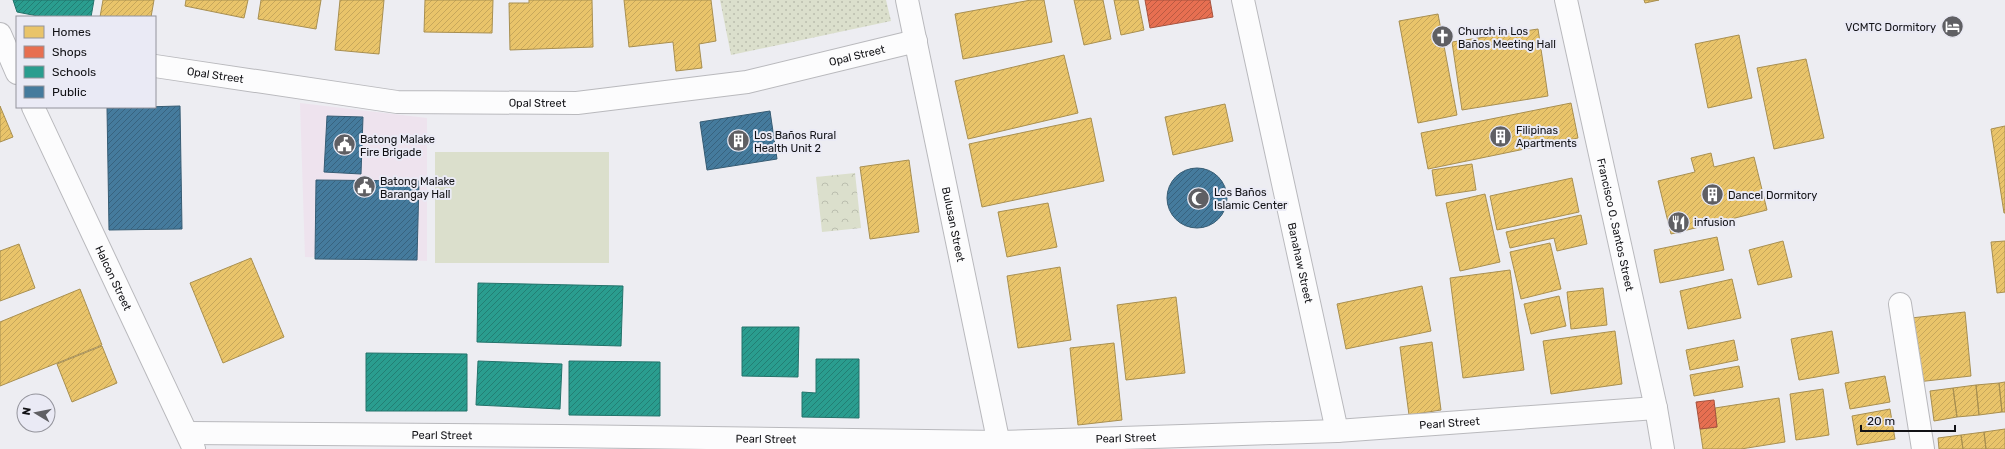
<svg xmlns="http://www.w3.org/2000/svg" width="2005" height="449" viewBox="0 0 2005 449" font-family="Rubik,sans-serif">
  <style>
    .commercial { fill: #eee3ee }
    .grass { fill: url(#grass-dots) }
    .forest { fill: url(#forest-crowns) }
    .pitch { fill: #dbdfcc }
    .homes { fill: url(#homes-hatch); stroke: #a88f51 }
    .shops { fill: url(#shops-hatch); stroke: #a7533f }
    .schools { fill: url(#schools-hatch); stroke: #23736b }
    .public { fill: url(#public-hatch); stroke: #365c74 }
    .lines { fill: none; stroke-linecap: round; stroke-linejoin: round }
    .street-casing { stroke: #b9b9bd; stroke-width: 24 }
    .street { stroke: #fcfcfd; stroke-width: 22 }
    .labels { text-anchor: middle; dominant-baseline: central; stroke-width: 4; stroke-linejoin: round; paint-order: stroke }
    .poi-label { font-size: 11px; fill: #121216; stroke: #eaeaf5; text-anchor: start }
    .street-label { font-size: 11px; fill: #121216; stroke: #eaeaf5 }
  </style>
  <defs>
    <pattern id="grass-dots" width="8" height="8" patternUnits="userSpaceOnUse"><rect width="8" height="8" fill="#dbdfcc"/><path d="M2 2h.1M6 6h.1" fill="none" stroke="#bbbeae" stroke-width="1.8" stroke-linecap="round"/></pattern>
    <pattern id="forest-crowns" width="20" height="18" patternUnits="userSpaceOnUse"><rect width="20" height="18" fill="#dbdfcc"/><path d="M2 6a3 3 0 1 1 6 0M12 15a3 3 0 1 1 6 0" fill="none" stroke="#bbbeae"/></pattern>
    <pattern id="homes-hatch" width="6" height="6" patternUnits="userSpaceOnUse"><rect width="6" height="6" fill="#e9c46a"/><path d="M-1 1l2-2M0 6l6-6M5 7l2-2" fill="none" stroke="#c7a75b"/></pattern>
    <pattern id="shops-hatch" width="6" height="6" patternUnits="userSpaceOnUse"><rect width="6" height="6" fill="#e76f51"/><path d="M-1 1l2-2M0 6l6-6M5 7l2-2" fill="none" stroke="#ba5a42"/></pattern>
    <pattern id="schools-hatch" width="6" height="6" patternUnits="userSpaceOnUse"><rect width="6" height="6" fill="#2a9d8f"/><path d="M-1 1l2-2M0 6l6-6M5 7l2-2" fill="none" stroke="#237f74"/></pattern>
    <pattern id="public-hatch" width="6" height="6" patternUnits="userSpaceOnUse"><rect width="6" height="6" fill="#457b9d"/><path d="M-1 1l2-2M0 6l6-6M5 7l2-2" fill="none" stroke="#38637f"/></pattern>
  </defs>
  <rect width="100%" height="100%" fill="#ededf2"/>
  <path class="commercial" d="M300,103l127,15v143l-122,-4z"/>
  <path class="grass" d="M720,0h166l5,21 -160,34z"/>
  <path class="forest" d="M855,173l6,55 -39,4 -6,-55z"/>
  <path class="pitch" d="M435,152h174v111h-174z"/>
  <path class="homes" d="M103,0h51l-3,17h-51z
    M186,0h62l-4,18 -59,-12z
    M261,0h60l-5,29 -58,-10z
    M340,0h44l-5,54 -44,-4z
    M425,0h68l-1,33 -68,-1z
    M529,0h63l1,47 -83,3 -1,-47h20z
    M624,0h87l5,41 -17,3 3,24 -26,3 -3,-29 -44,5z
    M1031,0h13l8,42 -89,17 -8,-45z
    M1074,0h29l8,39 -27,6z
    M1114,0h24l6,30 -23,5z
    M1644,0h15l-14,3z
    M1438,14l19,101 -39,8 -19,-102z
    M1538,29l10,67 -86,14 -10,-68z
    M1739,35l13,63 -44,10 -13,-64z
    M1064,55l14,58 -110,26 -13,-58z
    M1806,59l18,79 -50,11 -17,-81z
    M1571,103l7,35 -150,31 -7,-36z
    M1225,104l8,37 -60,14 -8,-38z
    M0,106l13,31 -13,5z
    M1091,118l13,63 -122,26 -13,-63z
    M2005,126v87h-1l-13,-84z
    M1711,153l3,14 40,-10 13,53 -96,24 -13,-53 37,-9 -4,-14z
    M909,160l10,72 -49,7 -10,-72z
    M1472,164l4,26 -40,6 -4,-26z
    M1572,178l7,34 -82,18 -7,-34z
    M1485,194l15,68 -40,9 -14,-68z
    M1048,203l9,44 -50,10 -9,-45z
    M1581,215l6,29 -30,7 -3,-13 -44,10 -4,-16z
    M1717,237l7,33 -64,13 -6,-33z
    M1783,241l9,36 -34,8 -9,-35z
    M2005,241v51l-8,1 -6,-51z
    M1550,243l11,46 -40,10 -11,-47z
    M19,244l16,44 -35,13v-50z
    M251,258l33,79 -61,26 -33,-80z
    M1060,267l11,73 -53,8 -11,-72z
    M1510,270l14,100 -61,8 -13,-100z
    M1732,279l9,39 -53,11 -8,-38z
    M1422,286l9,45 -85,18 -9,-45z
    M1603,288l4,37 -36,4 -4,-37z
    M80,289l22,56 -102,41v-64z
    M1559,296l7,30 -35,8 -7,-30z
    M1176,297l9,76 -59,7 -9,-75z
    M1965,312l6,64 -54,6 -6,-64z
    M1615,331l7,53 -71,10 -8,-53z
    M1832,331l7,42 -40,7 -8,-41z
    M1734,340l4,20 -48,10 -4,-20z
    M1432,342l9,68 -32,5 -9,-68z
    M1114,343l8,77 -44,5 -8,-77z
    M102,346l15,37 -45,19 -15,-38z
    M1739,366l4,21 -49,9 -4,-21z
    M1885,376l5,26 -40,7 -5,-26z
    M2005,382v30h-3l-3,-29z
    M1999,383l3,29 -23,3 -3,-30z
    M1976,385l3,30 -22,2 -4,-29z
    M1953,388l4,29 -23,4 -4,-30z
    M1823,389l6,46 -33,5 -6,-46z
    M1779,398l6,44 -44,7h-38l-3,-20 17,-2 -2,-19z
    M1890,409l5,30 -38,6 -5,-29z
    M2005,429v20h-19l-2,-17z
    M1984,432l2,17h-23l-2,-14z
    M1961,435l2,14h-24l-1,-11z"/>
  <path class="shops" d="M1145,0h65l3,17 -63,11z
    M1714,400l3,27 -17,2 -4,-27z"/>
  <path class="schools" d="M13,0h81l-3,17h-48l-26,-5z
    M478,283l145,3 -2,60 -144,-4z
    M742,327h57l-1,50 -56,-1z
    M366,353l101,1v57h-101z
    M816,359h43v59l-57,-1v-25l14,1z
    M478,361l84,3 -2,45 -84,-4z
    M569,361l91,1v54l-91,-1z"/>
  <path class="public" d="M180,106l2,123 -73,1 -2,-122z
    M770,111l7,48 -70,11 -7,-48z
    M327,116l36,1 -2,57 -37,-2z
    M1167 198a30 30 0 1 1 60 0a30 30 0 1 1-60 0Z
    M316,180l103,1 -2,79 -102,-1z"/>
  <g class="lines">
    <defs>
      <g id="street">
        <path id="s1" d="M907,0l93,449"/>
        <path id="s2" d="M1243,0l94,431"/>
        <path id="s3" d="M1566,0l90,408 7,41"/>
        <path d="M0,34l17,39"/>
        <path id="s4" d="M155,66l242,36 180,1 170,-21 169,-41"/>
        <path id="s5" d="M33,107l161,342"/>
        <path d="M1900,304l23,145"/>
        <path id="s6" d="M188,433l373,3 438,6 338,-11 319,-23"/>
      </g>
    </defs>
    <use href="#street" class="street-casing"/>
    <use href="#street" class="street"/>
  </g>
  <defs>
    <symbol id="hotel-disc" viewBox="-11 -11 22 22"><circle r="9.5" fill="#5f5f63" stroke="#eaeaf5"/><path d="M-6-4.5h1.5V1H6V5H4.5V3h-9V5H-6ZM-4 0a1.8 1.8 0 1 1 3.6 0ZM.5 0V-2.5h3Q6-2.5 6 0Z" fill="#fff"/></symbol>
    <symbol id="church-disc" viewBox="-11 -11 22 22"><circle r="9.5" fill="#5f5f63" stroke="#eaeaf5"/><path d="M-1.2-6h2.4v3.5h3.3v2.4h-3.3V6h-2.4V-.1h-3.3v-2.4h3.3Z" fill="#fff"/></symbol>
    <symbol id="building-disc" viewBox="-11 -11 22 22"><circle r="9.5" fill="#5f5f63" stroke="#eaeaf5"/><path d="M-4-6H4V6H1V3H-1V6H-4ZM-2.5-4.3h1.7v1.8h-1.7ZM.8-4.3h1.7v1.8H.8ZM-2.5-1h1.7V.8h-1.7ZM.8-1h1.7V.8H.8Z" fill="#fff"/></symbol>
    <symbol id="civic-disc" viewBox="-11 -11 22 22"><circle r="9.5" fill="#5f5f63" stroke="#eaeaf5"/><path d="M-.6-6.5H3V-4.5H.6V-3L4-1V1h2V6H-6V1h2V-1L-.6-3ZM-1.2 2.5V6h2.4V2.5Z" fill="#fff"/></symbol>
    <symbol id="mosque-disc" viewBox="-11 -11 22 22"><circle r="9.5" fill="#5f5f63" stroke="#eaeaf5"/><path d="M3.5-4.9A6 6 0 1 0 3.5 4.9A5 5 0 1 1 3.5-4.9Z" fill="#fff"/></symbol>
    <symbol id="restaurant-disc" viewBox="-11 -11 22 22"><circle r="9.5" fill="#5f5f63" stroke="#eaeaf5"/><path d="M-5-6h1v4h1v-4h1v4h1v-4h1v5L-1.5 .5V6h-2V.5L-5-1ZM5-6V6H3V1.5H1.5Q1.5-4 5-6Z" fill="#fff"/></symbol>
  </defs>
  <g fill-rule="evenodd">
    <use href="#hotel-disc" x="1940" y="14" width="25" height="25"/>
    <use href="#church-disc" x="1430" y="24" width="25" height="25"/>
    <use href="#building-disc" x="1488" y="124" width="25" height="25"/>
    <use href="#building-disc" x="726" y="128" width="25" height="25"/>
    <use href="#civic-disc" x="332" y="132" width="25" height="25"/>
    <use href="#civic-disc" x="352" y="174" width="25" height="25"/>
    <use href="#building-disc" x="1700" y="182" width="25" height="25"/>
    <use href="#mosque-disc" x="1186" y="186" width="25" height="25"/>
    <use href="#restaurant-disc" x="1666" y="210" width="25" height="25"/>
  </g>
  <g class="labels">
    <g class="poi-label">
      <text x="1936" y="27" text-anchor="end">VCMTC Dormitory</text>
      <text x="1458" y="31">Church in Los<tspan x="1458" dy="13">Baños Meeting Hall</tspan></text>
      <text x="1516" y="130">Filipinas<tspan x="1516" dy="13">Apartments</tspan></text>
      <text x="754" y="135">Los Baños Rural<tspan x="754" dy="13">Health Unit 2</tspan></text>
      <text x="360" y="139">Batong Malake<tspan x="360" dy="13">Fire Brigade</tspan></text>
      <text x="380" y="181">Batong Malake<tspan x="380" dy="13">Barangay Hall</tspan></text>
      <text x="1214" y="192">Los Baños<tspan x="1214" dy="13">Islamic Center</tspan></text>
      <text x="1728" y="195">Dancel Dormitory</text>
      <text x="1694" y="222">infusion</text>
    </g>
    <g class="street-label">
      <text stroke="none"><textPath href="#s4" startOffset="709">Opal Street</textPath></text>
      <text stroke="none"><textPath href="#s4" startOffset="61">Opal Street</textPath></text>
      <text stroke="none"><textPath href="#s4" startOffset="385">Opal Street</textPath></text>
      <text stroke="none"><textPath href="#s1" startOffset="229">Bulusan Street</textPath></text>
      <text stroke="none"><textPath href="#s3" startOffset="230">Francisco O. Santos Street</textPath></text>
      <text stroke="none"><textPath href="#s2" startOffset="269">Banahaw Street</textPath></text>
      <text stroke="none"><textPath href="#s5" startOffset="189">Halcon Street</textPath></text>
      <text stroke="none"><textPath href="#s6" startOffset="1262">Pearl Street</textPath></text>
      <text stroke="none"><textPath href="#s6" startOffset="254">Pearl Street</textPath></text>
      <text stroke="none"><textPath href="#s6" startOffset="938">Pearl Street</textPath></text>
      <text stroke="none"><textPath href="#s6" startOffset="578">Pearl Street</textPath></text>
    </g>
  </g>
  <rect x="16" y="16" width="140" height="92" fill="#eaeaf5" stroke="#94949c"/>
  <rect x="24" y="26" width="20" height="12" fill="#e9c46a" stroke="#94949c"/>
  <text x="52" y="36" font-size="12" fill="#121216">Homes</text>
  <rect x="24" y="46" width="20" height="12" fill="#e76f51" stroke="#94949c"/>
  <text x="52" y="56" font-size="12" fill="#121216">Shops</text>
  <rect x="24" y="66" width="20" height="12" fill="#2a9d8f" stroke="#94949c"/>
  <text x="52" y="76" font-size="12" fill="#121216">Schools</text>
  <rect x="24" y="86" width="20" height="12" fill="#457b9d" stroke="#94949c"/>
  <text x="52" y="96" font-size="12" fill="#121216">Public</text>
  <g transform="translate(36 413) rotate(280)"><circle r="19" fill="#eaeaf5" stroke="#94949c"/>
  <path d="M0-3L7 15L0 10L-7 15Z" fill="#5f5f63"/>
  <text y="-6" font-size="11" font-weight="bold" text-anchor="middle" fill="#121216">N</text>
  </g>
  <path d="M1861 425v6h94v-6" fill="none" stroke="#121216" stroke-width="2"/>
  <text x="1867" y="425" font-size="12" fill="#121216" stroke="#eaeaf5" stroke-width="3" paint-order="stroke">20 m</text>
</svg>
